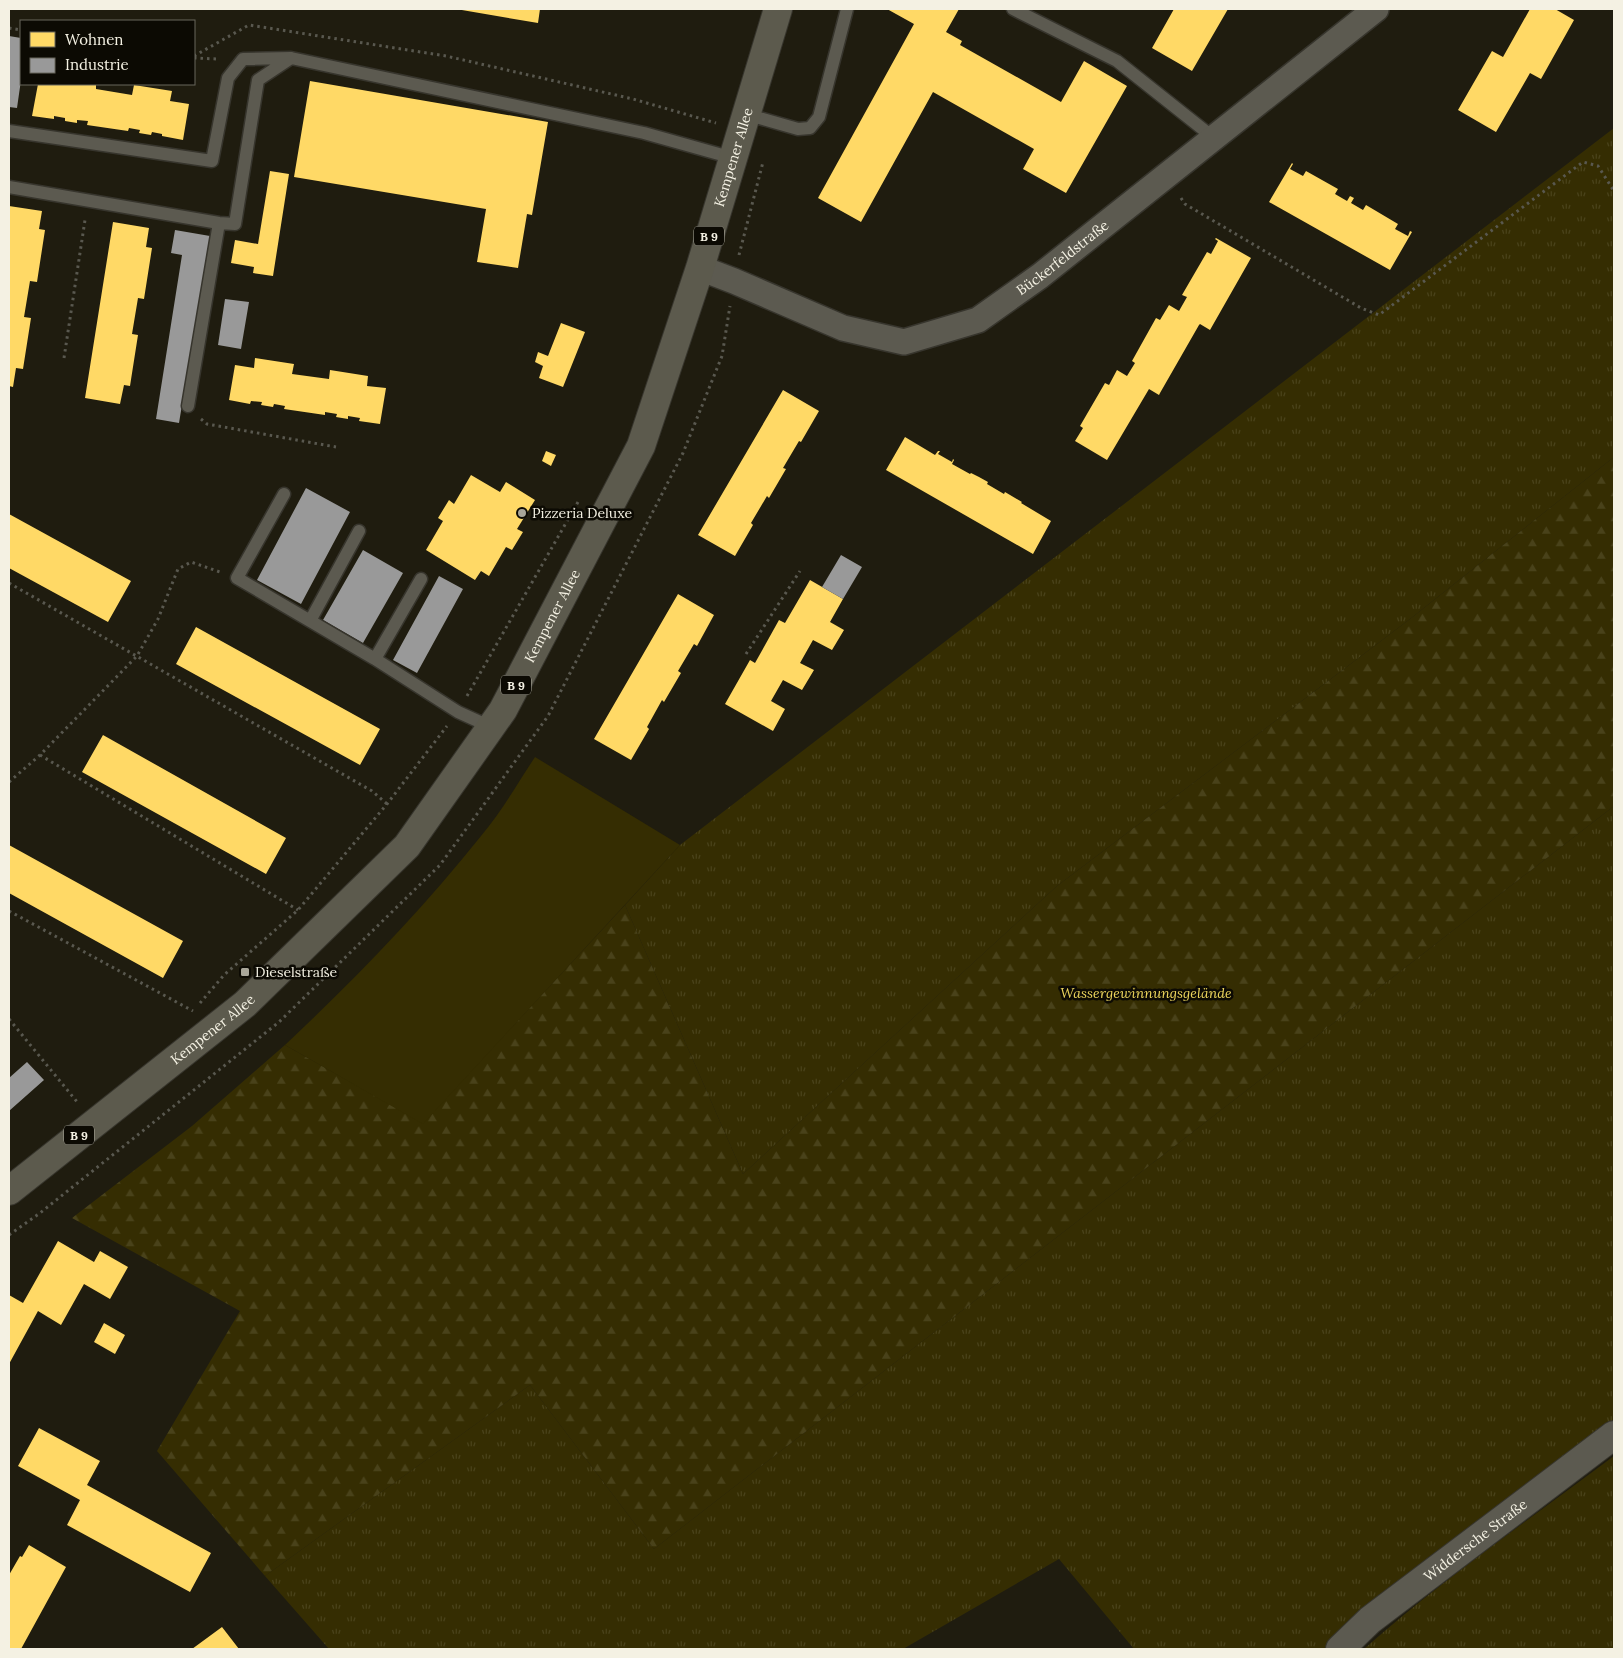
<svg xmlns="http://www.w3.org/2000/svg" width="1623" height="1658" viewBox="0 0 1623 1658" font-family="Lora,serif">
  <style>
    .grass { fill: url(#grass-tufts) }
    .forest { fill: url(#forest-firs) }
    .green { fill: #352d02 }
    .homes { fill: #ffd966 }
    .industry { fill: #999 }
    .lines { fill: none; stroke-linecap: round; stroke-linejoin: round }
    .service-casing { stroke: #37352d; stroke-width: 15 }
    .minor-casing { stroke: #37352d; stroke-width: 28 }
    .tertiary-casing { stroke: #37352d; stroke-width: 30 }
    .primary-casing { stroke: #37352d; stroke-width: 30 }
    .path { stroke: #59584f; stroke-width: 3; stroke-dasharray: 2.5 4; stroke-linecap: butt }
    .service { stroke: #5c5a50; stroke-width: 12 }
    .minor { stroke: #5c5a50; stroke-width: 25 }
    .tertiary { stroke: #5c5a50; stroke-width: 28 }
    .primary { stroke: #5c5a4d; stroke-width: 28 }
    .poi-dot { fill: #a9a699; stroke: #0c0a03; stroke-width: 2 }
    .labels { text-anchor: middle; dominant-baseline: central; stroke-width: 5; stroke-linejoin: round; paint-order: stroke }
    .shield { fill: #0c0a03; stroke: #aeaca0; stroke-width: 1 }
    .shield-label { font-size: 12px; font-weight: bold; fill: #f4f1e3 }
    .street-label { font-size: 14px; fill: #f4f1e3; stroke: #0c0a03 }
    .poi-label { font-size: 14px; fill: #f4f1e3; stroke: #0c0a03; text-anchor: start }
    .park-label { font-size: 14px; font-style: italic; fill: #ecd55c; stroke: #0c0a03 }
  </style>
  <defs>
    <pattern id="grass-tufts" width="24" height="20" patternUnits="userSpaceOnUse" patternTransform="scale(1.25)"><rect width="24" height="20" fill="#352d02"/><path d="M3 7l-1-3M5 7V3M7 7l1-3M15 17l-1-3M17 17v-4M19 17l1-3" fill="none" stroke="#49421a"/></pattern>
    <pattern id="forest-firs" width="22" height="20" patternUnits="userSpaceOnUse" patternTransform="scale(1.25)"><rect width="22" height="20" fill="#352d02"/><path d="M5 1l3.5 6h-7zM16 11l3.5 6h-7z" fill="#49421a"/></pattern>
  </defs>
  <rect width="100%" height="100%" fill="#1f1c0f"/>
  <path class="grass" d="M1614,128v329l-204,162 -353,267 -314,288 -118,-269 55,-60z
    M1614,806v615l-237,178 -51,50h-192l-75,-90 -156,90h-574l-64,-73 265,-191 124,164z
    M1614,1456v193h-250c79,-70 166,-130 250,-193z"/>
  <path class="forest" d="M1614,457v349l-960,743 -124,-164 -265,191 -108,-125 83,-140 -168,-93 120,-92 93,-81 138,78 202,-218 118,269 314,-288 353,-267z"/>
  <path class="green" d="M535,757l145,88 -257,279 -138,-79c70,-66 136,-134 196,-209 20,-24 37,-53 54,-79z"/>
  <path class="homes" d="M456,9h84l-2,14z
    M887,9h72l-13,23 16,9 -2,4 101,57 23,-41 43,25 -61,107 -43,-24 11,-20 -101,-57 -72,130 -43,-24 96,-174z
    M1174,9h54l-36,62 -40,-23z
    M1530,9h25l19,11 -33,59 -11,-6 -34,59 -38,-22 34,-59 11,6z
    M310,81l238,41 -16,93 -5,-1 -9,54 -41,-6 9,-53 -192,-32z
    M38,84h58v5l36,6 2,-10 38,6 -2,10 19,3 -6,36 -21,-4v-2l-10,-2 -1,3 -12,-2 1,-3 -11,-2 -1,3 -41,-6 1,-4 -11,-1v3l-12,-2v-3l-11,-2v3l-22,-3z
    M1292,163l1,1 -3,5 13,7 3,-5 32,18 -3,5 12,7 3,-5 4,2 -3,5 12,7 3,-5 32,19 -3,5 13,7 2,-5 2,1 -22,38 -121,-68z
    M270,171l19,3 -16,102 -20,-3 1,-6 -23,-4 4,-23 23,4z
    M9,206l33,5 -3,18 6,1 -8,52 -7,-1 -6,36 7,1 -8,51 -7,-1 -3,19 -4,-1z
    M113,222l36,6 -3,19 6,1 -8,51 -6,-1 -6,36 6,1 -8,51 -6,-1 -4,19 -35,-6z
    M1216,238l35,20 -41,72 -10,-6 -1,1 -39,68 -1,2 -10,-6 -42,71 -32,-19 8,-13 -3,-2 25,-43 4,2 8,-15 10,6 8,-13 -3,-2 24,-43 4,2 9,-15 10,6 8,-14 -5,-2 25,-43 4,2 7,-13 -3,-2z
    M561,323l24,9 -22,55 -24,-9 4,-12 -8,-4 3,-10 10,4z
    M255,358l39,6 -2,10 37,5 1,-9 38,6 -1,10 19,2 -6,36 -21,-3 1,-3 -12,-2v3l-12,-2 1,-3 -12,-2v3l-41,-6 1,-3 -11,-2 -1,3 -12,-2 1,-3 -11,-1 -1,3 -21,-4 6,-35 19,3z
    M783,390l36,21 -18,31 -2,-1 -16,27 3,1 -17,29 -2,-2 -16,27 2,2 -18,31 -37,-21z
    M905,437l30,18 3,-4h2l-2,3 14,8 1,-3 1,1 -2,4 18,10 1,-1 8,4 9,5 -1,2 17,10 1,-2 17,10 -1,1 30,18 -18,33 -147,-84z
    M546,451l10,4 -5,11 -9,-5z
    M471,475l29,17 6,-10 29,18 -18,29 6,3 -11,18 -6,-3 -17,29 -8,-5 -6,9 -49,-30 17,-29 -5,-3 11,-18 5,4z
    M9,514l122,67 -23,41 -99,-54z
    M810,580l33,19 -13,23 14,8 -12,20 -19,-10 -13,23 14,7 -12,20 -19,-10 -12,21 14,8 -12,22 -48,-27 25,-44 5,3 24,-43 6,3z
    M678,594l36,21 -17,31 -3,-2 -16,27 3,2 -17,29 -2,-2 -15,27 2,2 -18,31 -37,-21z
    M196,627l184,102 -20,36 -184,-101z
    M103,735l183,103 -20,36 -184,-102z
    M9,845l174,96 -20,37 -154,-85z
    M58,1241l36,21 6,-11 28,16 -18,32 -26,-15 -23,41 -23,-14 -29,53v-69l14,8z
    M104,1323l21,12 -10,19 -21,-12z
    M39,1428l61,33 -13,24 124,68 -21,39 -123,-67 13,-25 -62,-34z
    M29,1545l37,22 -45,82h-12v-74l11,-19 2,1z
    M222,1627l17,22h-47z"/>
  <path class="industry" d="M9,36l12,2v42l-4,28 -8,-1z
    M175,230l35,6 -31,187 -23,-4 26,-164 -11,-2z
    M225,299l24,3 -8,47 -23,-4z
    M306,488l44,24 -49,92 -44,-24z
    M363,550l40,23 -40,70 -40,-23z
    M841,555l21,12 -19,32 -21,-12z
    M439,576l24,13 -46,84 -24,-13z
    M27,1062l17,18 -35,31v-33z"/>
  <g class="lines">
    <defs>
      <path id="service" d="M1013,9l104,52 97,77
        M745,114l53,15 12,-1 9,-11 28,-108
        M9,131l203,30 16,-83 15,-19 48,-1 353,75 89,25
        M9,187l210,36 16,1 23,-144 33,-22
        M188,406l31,-183
        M284,494l-47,84 138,81 83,53 33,15
        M310,621l49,-90
        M375,659l46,-80"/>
      <g id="minor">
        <path id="s1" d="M700,268l34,13 109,47 61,14 74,-22 62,-44 336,-267"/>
      </g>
      <g id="tertiary">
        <path id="s2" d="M1340,1649l30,-29 244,-185"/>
      </g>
      <g id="primary">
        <path id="s3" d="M9,1191l236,-187 162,-158 96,-136 138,-264 59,-178 78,-259"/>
      </g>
    </defs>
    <use href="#service" class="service-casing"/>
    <use href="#minor" class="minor-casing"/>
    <use href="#tertiary" class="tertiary-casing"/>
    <use href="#primary" class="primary-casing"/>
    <path class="path" d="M9,28l12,2
      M194,56l55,-31 197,31 187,43 83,24
      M194,58l24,1
      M1181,198l4,6 176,104 18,7 204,-153 15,4 16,25
      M739,255l24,-93
      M64,358l21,-138
      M201,419l6,5 129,23
      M9,583l363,208 15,13
      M746,654l54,-83
      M467,696l111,-194
      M40,755l258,155
      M9,782l31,-27 97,-99 21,-37 20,-50 13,-7 29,10
      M9,911l184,100
      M200,1003l24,-28 74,-65 89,-106 60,-78
      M9,1019l69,84
      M9,1235l31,-22 239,-191 161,-157 108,-149 135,-263 39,-97 8,-50"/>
    <use href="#service" class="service"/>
    <use href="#minor" class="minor"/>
    <use href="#tertiary" class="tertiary"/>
    <use href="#primary" class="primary"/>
  </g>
  <g class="poi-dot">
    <circle cx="522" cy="513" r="5"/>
    <rect x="240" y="967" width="10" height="10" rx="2.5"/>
  </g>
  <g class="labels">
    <g class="shield">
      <rect x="694" y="226.5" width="30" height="19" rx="4"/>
      <rect x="501" y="675.5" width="30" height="19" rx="4"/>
      <rect x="64" y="1125.5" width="30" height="19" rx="4"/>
    </g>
    <g class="shield-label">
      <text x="709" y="236">B 9</text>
      <text x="516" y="685">B 9</text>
      <text x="79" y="1135">B 9</text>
    </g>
    <g class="street-label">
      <text stroke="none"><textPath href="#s3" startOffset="1295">Kempener Allee</textPath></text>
      <text stroke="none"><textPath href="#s1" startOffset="400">Bückerfeldstraße</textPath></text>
      <text stroke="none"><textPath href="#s3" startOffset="800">Kempener Allee</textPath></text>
      <text stroke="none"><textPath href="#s3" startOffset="260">Kempener Allee</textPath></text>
      <text stroke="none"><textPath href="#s2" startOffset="174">Widdersche Straße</textPath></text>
    </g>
    <g class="poi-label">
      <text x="532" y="513">Pizzeria Deluxe</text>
      <text x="255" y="972">Dieselstraße</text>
    </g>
    <g class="park-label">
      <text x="1146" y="993">Wassergewinnungsgelände</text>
    </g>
  </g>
  <rect width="1623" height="1658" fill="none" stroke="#f4f1e3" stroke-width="20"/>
  <rect x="20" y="20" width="175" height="65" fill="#0c0a03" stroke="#69665d"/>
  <rect x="30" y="32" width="25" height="15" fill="#ffd966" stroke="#69665d"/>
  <text x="65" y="45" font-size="15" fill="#f4f1e3">Wohnen</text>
  <rect x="30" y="58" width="25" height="15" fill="#999999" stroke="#69665d"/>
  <text x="65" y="70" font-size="15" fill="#f4f1e3">Industrie</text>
</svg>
